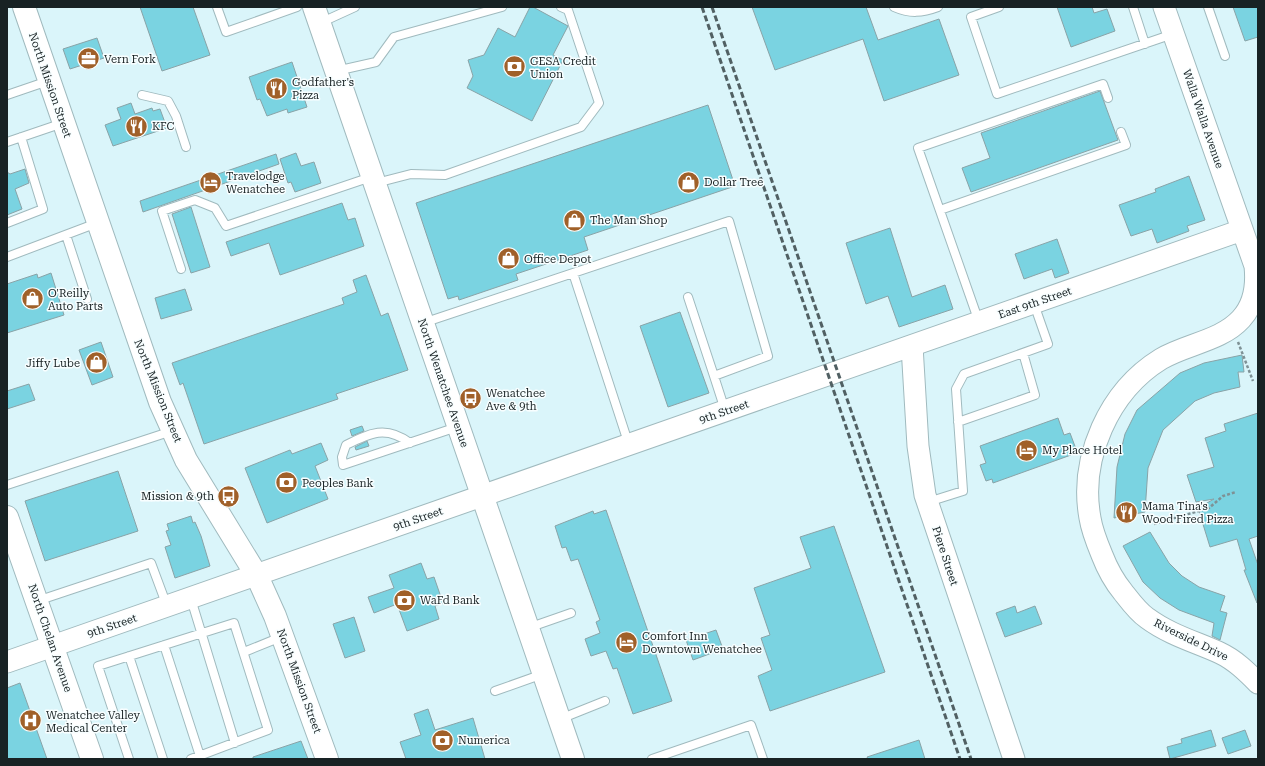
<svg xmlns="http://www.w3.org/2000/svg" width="1265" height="766" viewBox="0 0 1265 766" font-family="'Roboto Serif',serif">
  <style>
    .building { fill: #7ad3e1; stroke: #89a3a7 }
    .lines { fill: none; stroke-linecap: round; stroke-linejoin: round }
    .service-casing { stroke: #a0babe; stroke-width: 10 }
    .tertiary-casing { stroke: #a0babe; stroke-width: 23 }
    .primary-casing { stroke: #a0babe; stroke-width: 24 }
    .path { stroke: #7e9195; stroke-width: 2.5; stroke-dasharray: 3 2; stroke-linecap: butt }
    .service { stroke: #fff; stroke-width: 8 }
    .tertiary { stroke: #fff; stroke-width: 21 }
    .primary { stroke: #fff; stroke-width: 22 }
    .rail { stroke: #516063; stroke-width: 3; stroke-dasharray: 6 3; stroke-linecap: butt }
    .labels { text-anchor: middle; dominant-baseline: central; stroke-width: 3; stroke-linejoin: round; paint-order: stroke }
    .poi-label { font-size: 11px; fill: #182224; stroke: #f8feff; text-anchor: start }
    .street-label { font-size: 11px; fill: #182224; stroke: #f8feff }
  </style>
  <rect width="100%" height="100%" fill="#daf5fa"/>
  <path class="building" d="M140,7h53l17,48 -48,16z
    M530,7h3l35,19 -15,29 10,5 -31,61 -65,-33 6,-12 -5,-16 16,-5 14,-27 17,9z
    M752,7h114l12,33 61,-21 20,56 -75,26 -21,-62 -88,31z
    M1057,7h35l2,6 13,-4 8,22 -44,16z
    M1233,7h25v30l-13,4z
    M97,38l7,20 -34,11 -7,-20z
    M292,62l15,45 -19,6 -1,-4 -20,7 -7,-17 -3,1 -8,-23z
    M1100,91l18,49 -147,52 -9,-24 28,-10 -9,-25z
    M131,103l4,11 17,-6 1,3 7,-2 7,19 -54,18 -8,-21 16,-6 -4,-11z
    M708,105l27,81 -151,51 4,13 -72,24 2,6 -59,20 -1,-4 -10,3 -32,-96z
    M296,153l5,13 13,-4 7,21 -26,9 -4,-10 -3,1 -8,-24z
    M276,154l3,10 -136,48 -3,-11z
    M25,169l4,14 -14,6 7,20 -15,6v-43l3,2z
    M1189,176l16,44 -18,6 2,5 -32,12 -5,-14 -21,7 -12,-31 37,-13 -1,-3z
    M342,203l6,17 7,-2 9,28 -84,29 -11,-32 -38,13 -5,-14z
    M191,207l19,60 -19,6 -19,-59z
    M890,228l22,69 33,-12 8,24 -54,18 -11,-31 -22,8 -20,-61z
    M1057,239l12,34 -14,5 -3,-9 -28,10 -9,-25z
    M51,273l13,42 -57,18v-49l30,-10 1,4z
    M366,275l15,41 7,-3 20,57 -72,24 2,5 -134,45 -21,-61 -3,2 -8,-22 172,-59 -2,-6 15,-6 -4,-12z
    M185,289l7,21 -31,9 -6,-21z
    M680,312l29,81 -41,14 -28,-81z
    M101,342l12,35 -21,8 -13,-35z
    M1242,355l2,17h-6l2,15 -26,6 -19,8 -32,29 -15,38 -3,44 -31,6 3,-51 8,-33 12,-24 43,-37 24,-10z
    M29,384l6,16 -28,9v-18z
    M1258,413v123l-9,3 9,26 -1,38 -13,-33h2l-9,-31 -27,8 -12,-39 16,-9 -18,3 -9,-27 27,-8 -9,-29 21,-7 -2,-7z
    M1058,418l6,17 6,-2 6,16 -6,2 1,4 -78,28 -1,-4 -6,2 -6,-16 6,-2 -6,-17z
    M362,426l2,5 -12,5 -2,-6z
    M367,441l2,5 -13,4 -1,-3z
    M321,443l7,17 -13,6 13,33 -61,24 -22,-55 45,-18 2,4z
    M118,471l20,60 -93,30 -20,-60z
    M606,510l66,191 -39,13 -16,-46 -4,1 -7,-18 -15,5 -6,-17 15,-6 -4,-11 4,-2 -22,-61 -7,2 -5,-14 -4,1 -7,-22 38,-15 1,3z
    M191,516l2,7 2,-1 6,14 9,30 -35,12 -10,-31 6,-2 -5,-14 3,-1 -2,-6z
    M834,526l51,146 -115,39 -12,-35 14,-6 -11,-32 9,-3 -16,-47 57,-20 -11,-31z
    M1150,532l19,31 13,13 17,11 26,9 -5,15 7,2 -7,27 -8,-4 2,-13 -35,-13 -19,-12 -17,-16 -20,-36z
    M421,563l6,16 7,-2 9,26 -8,3 4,13 -32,12 -10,-27 -23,9 -6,-16 26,-9 -5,-13z
    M1015,606l2,7 18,-7 7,18 -37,13 -9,-24z
    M354,617l11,34 -20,7 -12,-34z
    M716,630l7,19 -30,11 -7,-20z
    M20,683l27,76h-40v-71z
    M428,709l7,21 38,-12 12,41h-79l-6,-17 21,-7 -7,-21z
    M1211,730l5,16 -46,13 -3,-12 15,-4 -1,-4z
    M1245,730l6,16 -23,8 -6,-16z
    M919,740l6,19h-57l-1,-2z
    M301,741l7,18h-55v-2z"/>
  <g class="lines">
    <defs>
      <path id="service" d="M217,7l9,25 71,-25
        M894,7c16,7 28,6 44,0
        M999,7l-28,10 26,77 176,-60
        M1133,7l12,37
        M1208,7l17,49
        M320,23l35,-16
        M336,71l40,-9 18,-25 108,-30
        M7,95l41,-14
        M142,95l26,6 8,15 10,31
        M7,142l56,-19
        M376,183l35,-9 34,1 136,-48 18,-24 -31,-93 -7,-3
        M940,210l186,-65 -5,-13
        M7,223l36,-14 -22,-72
        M66,235l21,64
        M7,257l90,-34
        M181,269l-19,-58 33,-11 20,8 11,18 145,-49
        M573,273l56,172
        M688,297l26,79
        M979,322l-61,-174 185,-64 5,14
        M423,323l306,-102 39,135 -54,20 11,34
        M958,422l77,-27 -12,-42
        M410,443c-24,-18 -40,-10 -64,2l-4,12 1,8 114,-38
        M7,485l165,-54
        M928,502l35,-11 -7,-102 8,-15 84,-30 -14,-40
        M191,599l44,144
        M37,601l114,-38 16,43
        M528,628l43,-15
        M164,645l36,111
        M244,652l37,-15
        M129,656l34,103
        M495,691l48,-17
        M560,719l45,-18
        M129,759l-31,-93 136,-43 34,107 -77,29
        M652,759l99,-34 12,34"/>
      <path id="tertiary" d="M1164,7l91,259c2,19 0,38 -14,53 -20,22 -55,25 -80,40 -52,32 -82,99 -71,159 2,13 7,25 12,37 5,13 12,26 21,37 7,9 15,20 24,26 23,17 49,24 73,35 15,7 27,19 38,30
        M912,346l6,100 7,49 89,264
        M7,662l1235,-432"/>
      <path id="primary" d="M24,7l136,395 26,58 71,116 18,40 52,143
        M314,7l259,752
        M7,517l85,242"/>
    </defs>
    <use href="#service" class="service-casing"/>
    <use href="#tertiary" class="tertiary-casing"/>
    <use href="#primary" class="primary-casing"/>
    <path class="path" d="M1238,342l15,39
      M1154,524l55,-16 14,-12 13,-4"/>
    <use href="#service" class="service"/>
    <use href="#tertiary" class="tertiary"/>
    <use href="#primary" class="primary"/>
    <path class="rail" d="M702,7l258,752
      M712,7l259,752"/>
  </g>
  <defs>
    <symbol id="office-disc" viewBox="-11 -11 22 22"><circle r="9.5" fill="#a06029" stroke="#f8feff"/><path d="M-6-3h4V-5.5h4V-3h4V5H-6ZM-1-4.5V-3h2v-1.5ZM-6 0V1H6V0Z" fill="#fff"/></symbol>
    <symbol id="bank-disc" viewBox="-11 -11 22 22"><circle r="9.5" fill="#a06029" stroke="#f8feff"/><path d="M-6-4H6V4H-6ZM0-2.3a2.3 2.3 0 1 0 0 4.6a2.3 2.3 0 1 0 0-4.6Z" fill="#fff"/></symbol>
    <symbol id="restaurant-disc" viewBox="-11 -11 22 22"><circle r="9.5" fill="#a06029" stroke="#f8feff"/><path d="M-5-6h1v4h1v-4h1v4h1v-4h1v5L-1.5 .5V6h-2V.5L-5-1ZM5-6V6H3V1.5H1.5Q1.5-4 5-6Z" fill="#fff"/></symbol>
    <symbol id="hotel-disc" viewBox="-11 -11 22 22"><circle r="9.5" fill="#a06029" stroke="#f8feff"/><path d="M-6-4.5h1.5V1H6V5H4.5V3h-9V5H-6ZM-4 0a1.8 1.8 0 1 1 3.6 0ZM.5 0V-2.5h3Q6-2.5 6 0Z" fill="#fff"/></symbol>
    <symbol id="shop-disc" viewBox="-11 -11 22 22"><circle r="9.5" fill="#a06029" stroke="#f8feff"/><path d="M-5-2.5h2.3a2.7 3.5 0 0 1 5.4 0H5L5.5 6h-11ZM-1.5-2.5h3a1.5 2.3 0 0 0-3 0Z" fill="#fff"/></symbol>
    <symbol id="bus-disc" viewBox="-11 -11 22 22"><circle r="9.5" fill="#a06029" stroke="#f8feff"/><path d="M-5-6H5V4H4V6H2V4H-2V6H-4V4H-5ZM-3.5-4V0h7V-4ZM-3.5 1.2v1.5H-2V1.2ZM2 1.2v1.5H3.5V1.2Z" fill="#fff"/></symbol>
    <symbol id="hospital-disc" viewBox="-11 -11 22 22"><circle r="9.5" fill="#a06029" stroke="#f8feff"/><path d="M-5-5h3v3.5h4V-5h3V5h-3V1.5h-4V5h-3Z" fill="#fff"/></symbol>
  </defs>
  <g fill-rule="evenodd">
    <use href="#office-disc" x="76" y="46" width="25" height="25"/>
    <use href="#bank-disc" x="502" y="54" width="25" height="25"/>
    <use href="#restaurant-disc" x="264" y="76" width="25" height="25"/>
    <use href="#restaurant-disc" x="124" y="114" width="25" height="25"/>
    <use href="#hotel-disc" x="198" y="170" width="25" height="25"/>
    <use href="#shop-disc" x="676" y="170" width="25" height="25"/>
    <use href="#shop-disc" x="562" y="208" width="25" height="25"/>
    <use href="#shop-disc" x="496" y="246" width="25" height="25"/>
    <use href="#shop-disc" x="20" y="286" width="25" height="25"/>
    <use href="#shop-disc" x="84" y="350" width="25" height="25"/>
    <use href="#bus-disc" x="458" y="386" width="25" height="25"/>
    <use href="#hotel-disc" x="1014" y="438" width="25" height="25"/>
    <use href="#bank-disc" x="274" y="470" width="25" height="25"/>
    <use href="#bus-disc" x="216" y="484" width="25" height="25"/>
    <use href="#restaurant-disc" x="1114" y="500" width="25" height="25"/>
    <use href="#bank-disc" x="392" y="588" width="25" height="25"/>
    <use href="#hotel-disc" x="614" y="630" width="25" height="25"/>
    <use href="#hospital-disc" x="18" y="708" width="25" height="25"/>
    <use href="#bank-disc" x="430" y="728" width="25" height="25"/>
  </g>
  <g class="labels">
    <g class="poi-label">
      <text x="104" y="59">Vern Fork</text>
      <text x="530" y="61">GESA Credit<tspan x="530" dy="13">Union</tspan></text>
      <text x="292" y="82">Godfather's<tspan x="292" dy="13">Pizza</tspan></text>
      <text x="152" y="126">KFC</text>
      <text x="226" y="176">Travelodge<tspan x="226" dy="13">Wenatchee</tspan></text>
      <text x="704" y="182">Dollar Tree</text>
      <text x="590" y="220">The Man Shop</text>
      <text x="524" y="259">Office Depot</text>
      <text x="48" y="293">O'Reilly<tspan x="48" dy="13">Auto Parts</tspan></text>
      <text x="80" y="363" text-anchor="end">Jiffy Lube</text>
      <text x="486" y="393">Wenatchee<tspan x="486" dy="13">Ave &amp; 9th</tspan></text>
      <text x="1042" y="450">My Place Hotel</text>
      <text x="302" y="483">Peoples Bank</text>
      <text x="214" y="496" text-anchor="end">Mission &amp; 9th</text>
      <text x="1142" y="506">Mama Tina's<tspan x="1142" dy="13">Wood Fired Pizza</tspan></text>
      <text x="420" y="600">WaFd Bank</text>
      <text x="642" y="636">Comfort Inn<tspan x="642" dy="13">Downtown Wenatchee</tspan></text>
      <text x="46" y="715">Wenatchee Valley<tspan x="46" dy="13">Medical Center</tspan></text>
      <text x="458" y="740">Numerica</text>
    </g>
    <g class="street-label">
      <text transform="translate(50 85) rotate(71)">North Mission Street</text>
      <text transform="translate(1203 119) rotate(71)">Walla Walla Avenue</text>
      <text transform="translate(1035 303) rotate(-19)">East 9th Street</text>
      <text transform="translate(443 383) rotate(71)">North Wenatchee Avenue</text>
      <text transform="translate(158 391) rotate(68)">North Mission Street</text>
      <text transform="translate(724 412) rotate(-19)">9th Street</text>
      <text transform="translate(418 519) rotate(-19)">9th Street</text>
      <text transform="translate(945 556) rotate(72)">Piere Street</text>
      <text transform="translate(112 626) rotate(-19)">9th Street</text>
      <text transform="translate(50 638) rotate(71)">North Chelan Avenue</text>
      <text transform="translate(1191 640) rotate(26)">Riverside Drive</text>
      <text transform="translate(299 681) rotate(70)">North Mission Street</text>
    </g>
  </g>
  <rect width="1265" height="766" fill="none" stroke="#182224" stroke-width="16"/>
</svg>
